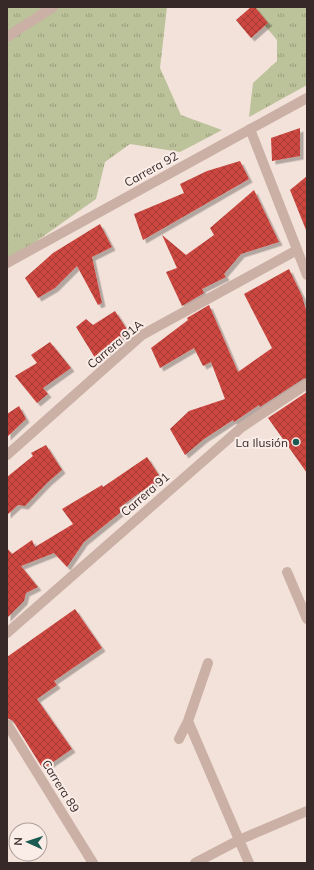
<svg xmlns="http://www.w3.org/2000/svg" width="314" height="870" viewBox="0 0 314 870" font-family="Mulish,sans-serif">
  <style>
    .grass { fill: url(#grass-tufts) }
    .building { fill: url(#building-cross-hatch); filter: url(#shadow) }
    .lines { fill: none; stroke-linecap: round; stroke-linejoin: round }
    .minor { stroke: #cbb0a6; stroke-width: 10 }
    .poi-dot { fill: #1b5a52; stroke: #faede7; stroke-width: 1.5 }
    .labels { text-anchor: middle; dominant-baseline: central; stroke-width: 4; stroke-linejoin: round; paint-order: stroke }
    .street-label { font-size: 12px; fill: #372927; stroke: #faede7 }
    .poi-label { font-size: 12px; fill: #372927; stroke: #faede7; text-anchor: end }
  </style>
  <defs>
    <pattern id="grass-tufts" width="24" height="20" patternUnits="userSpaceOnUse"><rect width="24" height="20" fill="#bcc299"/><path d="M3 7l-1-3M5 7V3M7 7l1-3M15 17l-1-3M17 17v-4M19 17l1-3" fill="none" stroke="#9a9e7d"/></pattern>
    <pattern id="building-cross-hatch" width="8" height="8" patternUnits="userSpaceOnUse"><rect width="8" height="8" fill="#cb4740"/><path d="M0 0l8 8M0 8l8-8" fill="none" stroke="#a63b36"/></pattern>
    <filter id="shadow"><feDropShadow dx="3.5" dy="3.5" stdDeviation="0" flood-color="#0004"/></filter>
  </defs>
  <rect width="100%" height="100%" fill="#f3e2da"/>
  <path class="grass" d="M7,7h160l-7,61 21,47 41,15 -42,22 -50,-8 -25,18 -9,37 -89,63z
    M249,7h58v78l-58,32 4,-34 24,-22v-21z"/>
  <path class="building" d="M251,7h4l13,16 -17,15 -15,-18z
    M300,128v28l-28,5 -1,-23z
    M240,161l9,18 -106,61 -9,-26 50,-21 -4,-9 27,-13z
    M307,176v53l-1,1 -16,-40z
    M254,190l25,52 -38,12 -17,20 2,3 -24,12 2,4 -22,13 -16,-34 11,-4 -15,-33 24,20 28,-20 -4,-7z
    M100,224l12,23 -20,10 10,46 -4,2 -21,-39 -22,22 -17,10 -13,-20 28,-25z
    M289,269l13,27 5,17v65l-4,1 -43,28 -1,-2 -25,17 -1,-2 -29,19 -19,16 -15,-26 19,-18 36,-12 -14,-37 -8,4 -9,-18 -34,20 -9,-20 37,-28 -1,-2 22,-13 29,67 34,-24 -28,-54z
    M115,311l13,20 -31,30 -21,-34 10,-8 7,6z
    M50,342l21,26 -28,20 5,6 -11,9 -22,-27 22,-13 -6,-8z
    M307,392v81l-39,-55z
    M19,406l7,13 -19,18v-23z
    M46,445l16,25 -14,12 -23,24 -7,-1 -11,10v-38l26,-21 -2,-3z
    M147,457l15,23 -20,11 -23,17 2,4 -37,30 -17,25 -13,-14 -33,13 17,21 -12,6 -2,8 -17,17v-70l5,6 20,-14 3,7 38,-23 -11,-15 40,-24 1,2z
    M75,609l27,39 -48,33 3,4 -20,14 35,50 -29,20 -30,-48 -6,-3v-61z"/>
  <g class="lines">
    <path class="minor" d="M7,37l46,-30
      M250,129l57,146
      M7,263l300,-165
      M7,455l135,-120 155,-85
      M287,572l20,47
      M7,633l235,-206 65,-43
      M188,721l61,142
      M7,724l86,139
      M179,739l9,-18 20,-58
      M195,863l44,-23 68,-29"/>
  </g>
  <circle class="poi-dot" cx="296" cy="442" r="4"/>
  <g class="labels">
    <g class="street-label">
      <text transform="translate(151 169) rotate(-29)">Carrera 92</text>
      <text transform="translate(115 344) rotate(-40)">Carrera 91A</text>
      <text transform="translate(145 494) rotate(-41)">Carrera 91</text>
      <text transform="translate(61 786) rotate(58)">Carrera 89</text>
    </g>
    <g class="poi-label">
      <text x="288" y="442">La Ilusión</text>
    </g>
  </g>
  <rect width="314" height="870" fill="none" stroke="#372927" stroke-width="16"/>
  <g transform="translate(28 842) rotate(273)"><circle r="19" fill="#faede7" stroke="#ac9f9a"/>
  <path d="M0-3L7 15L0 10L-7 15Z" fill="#1b5a52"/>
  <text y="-6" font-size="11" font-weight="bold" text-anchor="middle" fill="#372927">N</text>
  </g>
</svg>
